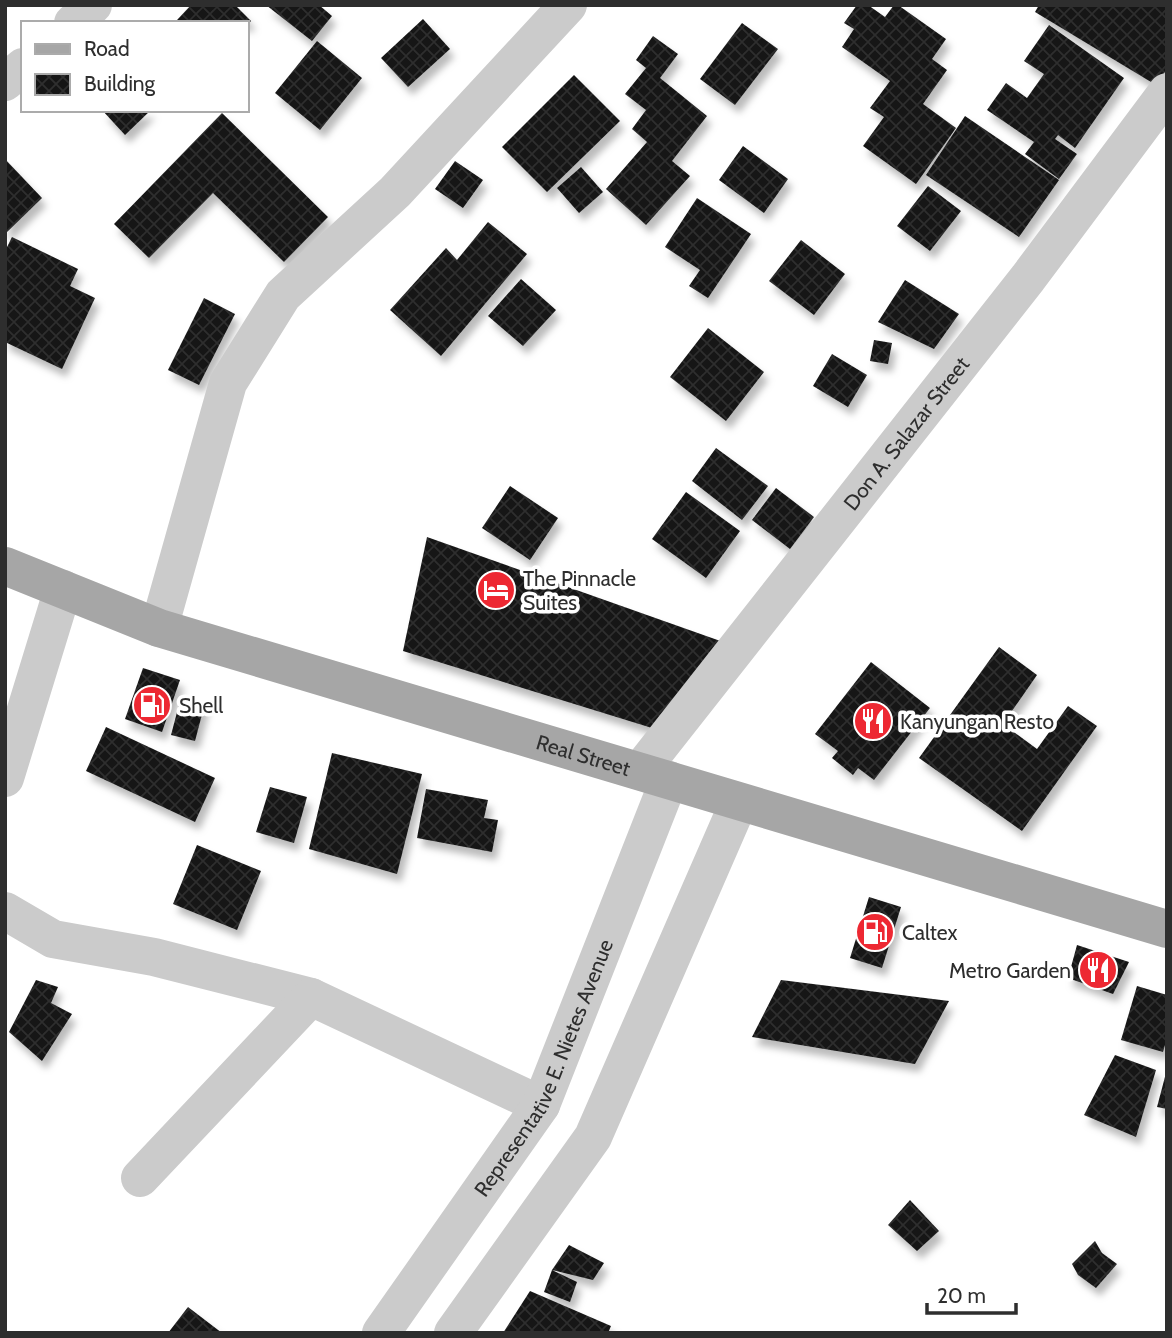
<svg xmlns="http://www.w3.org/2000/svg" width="1172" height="1338" viewBox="0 0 1172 1338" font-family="Cabin,sans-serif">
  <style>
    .building { fill: url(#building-cross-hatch); filter: url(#shadow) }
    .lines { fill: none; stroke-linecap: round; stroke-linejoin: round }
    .minor { stroke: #cbcbcb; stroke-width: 38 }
    .major { stroke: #a6a6a6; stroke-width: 38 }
    .labels { text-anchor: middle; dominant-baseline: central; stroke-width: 7; stroke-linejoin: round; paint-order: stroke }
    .street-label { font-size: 21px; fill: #2e2e2e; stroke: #fff }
    .poi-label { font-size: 21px; fill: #2e2e2e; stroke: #fff; text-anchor: start }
  </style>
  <defs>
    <pattern id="building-cross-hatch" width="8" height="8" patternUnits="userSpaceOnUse" patternTransform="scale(1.75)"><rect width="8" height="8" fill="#151515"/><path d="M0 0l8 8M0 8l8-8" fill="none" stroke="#2f2f2f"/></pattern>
    <filter id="shadow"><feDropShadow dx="4.5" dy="8" stdDeviation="3.5" flood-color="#0004"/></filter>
  </defs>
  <rect width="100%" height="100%" fill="#fff"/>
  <path class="building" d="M191,5h44l16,16 -4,4v-2h-67l-3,-3z
    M266,5h53l13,11 -20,25z
    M857,5h11l17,12 9,-12h4l48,34 -14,20 15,11 -24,34 33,24 -40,56 -53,-38 21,-29 -14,-9 20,-27 -48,-34 12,-18 -10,-6z
    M1039,5h128v64l-11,16 -121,-73z
    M423,19l27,30 -42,38 -27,-29z
    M742,23l36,26 -43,56 -35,-26z
    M1049,25l75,53 -49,70 -17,-13 -3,4 22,15 -18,25 -34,-25 9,-12 -47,-32 19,-27 21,15 17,-24 -20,-13z
    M653,36l25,18 -18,24 47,38 -35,45 18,15 -44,49 -40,-36 41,-47 -15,-13 14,-19 -21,-16 21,-26 -10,-8z
    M317,41l45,37 -42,52 -45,-37z
    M574,75l46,46 -73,71 -45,-45z
    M102,110h49l-26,25z
    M222,113l106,104 -44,45 -71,-69 -64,65 -35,-34z
    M965,116l94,64 -40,57 -93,-62z
    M743,146l45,33 -24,34 -45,-33z
    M5,159l37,39 -37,36z
    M455,161l28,19 -20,28 -28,-19z
    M581,167l22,25 -24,21 -22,-25z
    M928,186l33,25 -31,40 -33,-25z
    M697,198l54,36 -43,64 -19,-12 11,-16 -35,-23z
    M488,222l39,32 -86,102 -51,-46 56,-62 11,12z
    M12,237l66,32 -8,17 25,12 -33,71 -57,-27v-91z
    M801,240l44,34 -31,41 -45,-34z
    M521,279l35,31 -33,36 -35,-30z
    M905,280l54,34 -25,35 -56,-27z
    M204,298l31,16 -36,71 -31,-15z
    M708,328l56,44 -38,49 -56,-44z
    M874,340l18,3 -4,21 -18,-3z
    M832,354l35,21 -19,32 -35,-21z
    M716,448l52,38 -26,34 -50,-39z
    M510,486l48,32 -28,42 -48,-32z
    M776,488l38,29 -24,32 -38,-29z
    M686,492l54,39 -34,47 -54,-39z
    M427,537l299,106 -74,85 -249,-77z
    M999,647l38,28 -34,49 34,25 31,-43 29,20 -75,105 -103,-73z
    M871,662l59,46 -56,72 -16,-12 -5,7 -21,-17 6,-7 -23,-17z
    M143,668l37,12 -18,52 -37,-13z
    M181,697l24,6 -10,38 -24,-6z
    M106,727l109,51 -20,44 -109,-51z
    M332,753l90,21 -25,100 -88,-25z
    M270,787l37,10 -13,46 -38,-11z
    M426,789l62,11 -4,18 14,2 -6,32 -75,-14z
    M197,845l64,26 -24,59 -64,-26z
    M869,897l32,10 -19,61 -32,-10z
    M1077,945l52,17 -16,32 -45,-16z
    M36,980l22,7 -7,16 21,11 -30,47 -33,-29z
    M781,980l168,21 -34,63 -163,-27z
    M1137,986l30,9v43l-4,14 -42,-12z
    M1115,1055l41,15 -20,67 -52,-22z
    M1166,1073h1v36l-10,-2z
    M910,1200l29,31 -22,20 -29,-26z
    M1095,1241l7,12 15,11 -21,24 -18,-13 -6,-11z
    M569,1245l35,18 -11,17 -41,-10 25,12 -7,20 -26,-10 8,-22z
    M530,1291l81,35 -3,7h-105z
    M188,1307l34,26h-54z"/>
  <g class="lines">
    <g class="minor">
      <path d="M73,23l20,-18"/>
      <path d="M5,82l18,-15"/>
      <path d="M159,628l69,-245 55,-88 112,-103 173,-187"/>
      <path id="s1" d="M640,771l388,-493 139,-186"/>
      <path d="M5,778l58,-189"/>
      <path d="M5,911l48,28 101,18 157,40"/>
      <path d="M140,1178l171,-181 230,108"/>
      <path id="s2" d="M381,1333l160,-228 128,-325"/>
      <path d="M453,1333l140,-196 146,-335"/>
    </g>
    <path class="major" id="s3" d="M5,566l154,62 1008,301"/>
  </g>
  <defs>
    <symbol id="hotel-disc" viewBox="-11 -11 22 22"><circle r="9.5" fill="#ed2832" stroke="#fff"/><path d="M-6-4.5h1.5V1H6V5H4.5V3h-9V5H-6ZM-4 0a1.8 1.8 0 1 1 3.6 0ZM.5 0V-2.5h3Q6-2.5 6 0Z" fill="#fff"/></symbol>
    <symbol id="fuel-disc" viewBox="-11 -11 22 22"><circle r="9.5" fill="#ed2832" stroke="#fff"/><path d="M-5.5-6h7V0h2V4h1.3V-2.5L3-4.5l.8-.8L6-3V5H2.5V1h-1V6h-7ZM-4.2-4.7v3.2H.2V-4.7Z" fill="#fff"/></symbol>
    <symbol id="restaurant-disc" viewBox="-11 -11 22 22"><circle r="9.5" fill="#ed2832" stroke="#fff"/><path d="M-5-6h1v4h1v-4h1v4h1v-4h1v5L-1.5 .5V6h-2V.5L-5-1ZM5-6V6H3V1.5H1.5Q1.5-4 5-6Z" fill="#fff"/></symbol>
  </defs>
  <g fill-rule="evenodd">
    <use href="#hotel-disc" x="474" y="568" width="44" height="44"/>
    <use href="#fuel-disc" x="130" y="683" width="44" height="44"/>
    <use href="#restaurant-disc" x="851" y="699" width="44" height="44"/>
    <use href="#fuel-disc" x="853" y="910" width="44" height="44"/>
    <use href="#restaurant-disc" x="1076" y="948" width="44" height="44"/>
  </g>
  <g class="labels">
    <g class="street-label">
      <text stroke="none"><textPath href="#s1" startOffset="430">Don A. Salazar Street</textPath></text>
      <text stroke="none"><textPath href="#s3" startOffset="609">Real Street</textPath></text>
      <text stroke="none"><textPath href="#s2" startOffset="313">Representative E. Nietes Avenue</textPath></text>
    </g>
    <g class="poi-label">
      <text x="523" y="578">The Pinnacle<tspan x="523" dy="24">Suites</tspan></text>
      <text x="179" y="705">Shell</text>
      <text x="900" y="721">Kanyungan Resto</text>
      <text x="902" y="932">Caltex</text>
      <text x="1071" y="970" text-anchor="end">Metro Garden</text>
    </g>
  </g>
  <rect width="1172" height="1338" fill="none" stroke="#2e2e2e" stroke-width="14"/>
  <rect x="21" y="21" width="228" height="91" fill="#ffffff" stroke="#ababab" stroke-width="2"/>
  <rect x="35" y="44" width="35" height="10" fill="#a6a6a6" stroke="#ababab" stroke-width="2"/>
  <text x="84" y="56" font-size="21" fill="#2e2e2e">Road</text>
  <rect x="35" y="74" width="35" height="21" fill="url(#building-cross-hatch)" stroke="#ababab" stroke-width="2"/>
  <text x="84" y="91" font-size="21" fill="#2e2e2e">Building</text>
  <path d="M927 1303v10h89v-10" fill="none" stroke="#2e2e2e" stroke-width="3.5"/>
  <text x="937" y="1303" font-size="21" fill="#2e2e2e" stroke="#ffffff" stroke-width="5" paint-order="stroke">20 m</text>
</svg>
